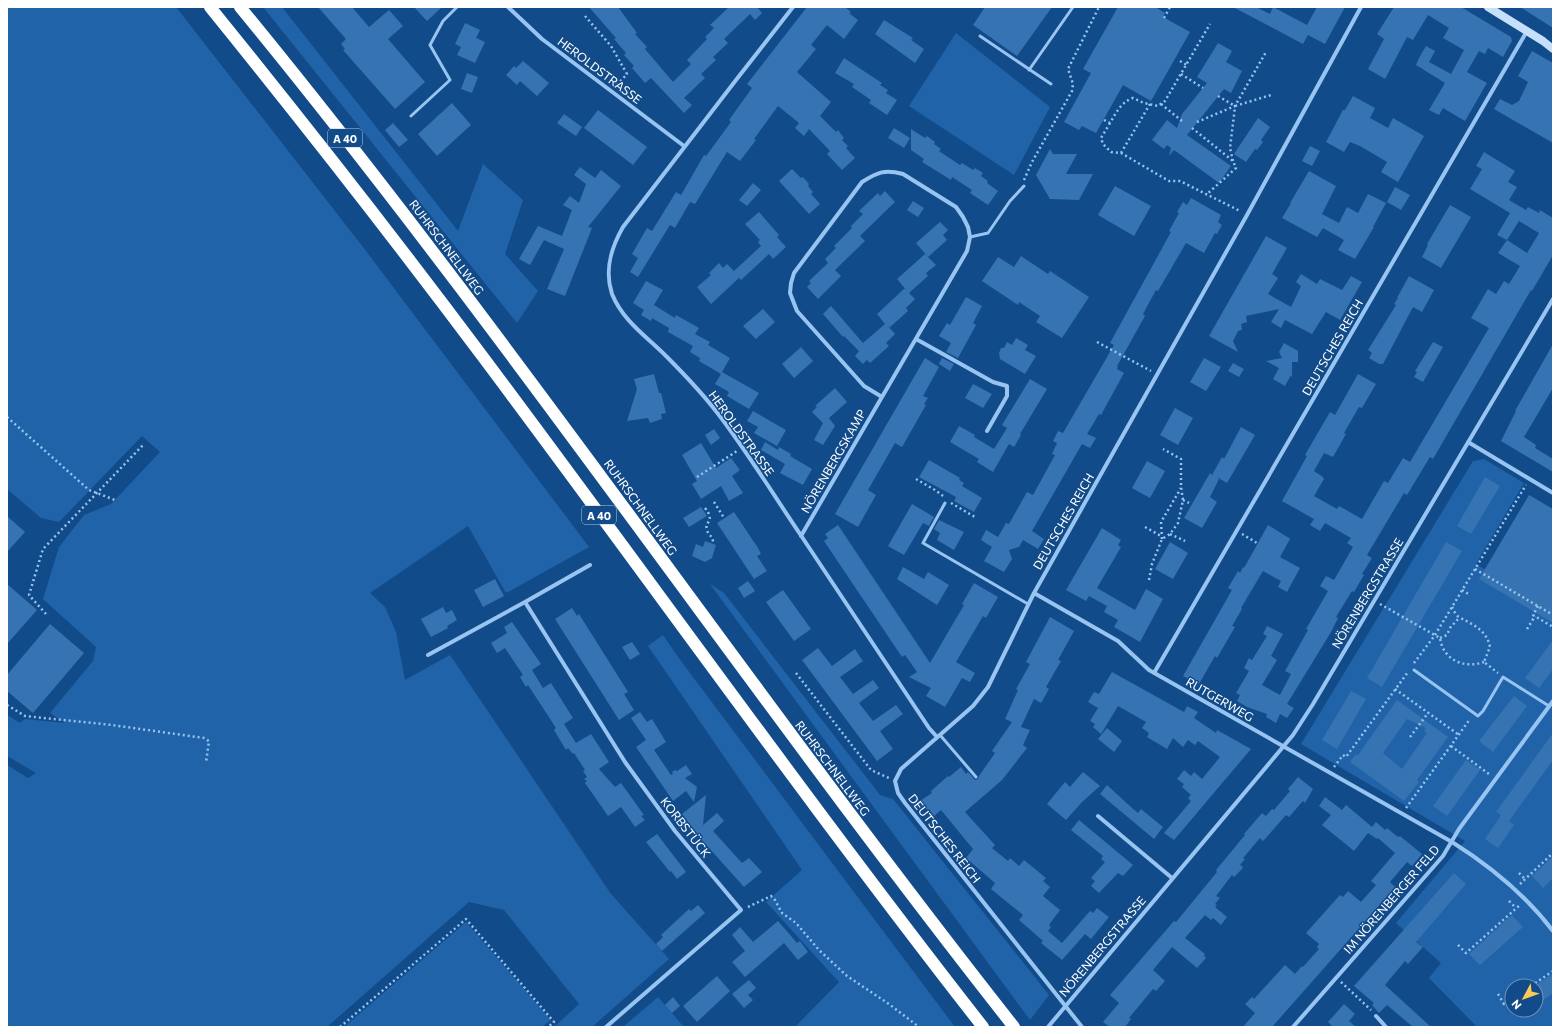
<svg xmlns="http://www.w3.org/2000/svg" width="1560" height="1034" viewBox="0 0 1560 1034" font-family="Commissioner,sans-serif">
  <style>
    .green { fill: #2163a8; fill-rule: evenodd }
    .building { fill: #3673b2; fill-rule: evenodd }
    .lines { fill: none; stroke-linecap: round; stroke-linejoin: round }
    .path { stroke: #98c4f1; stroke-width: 2.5; stroke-dasharray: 2 3; stroke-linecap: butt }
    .service { stroke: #98c4f1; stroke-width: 3 }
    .minor { stroke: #98c4f1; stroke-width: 4 }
    .secondary { stroke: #c6dffb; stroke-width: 8 }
    .motorway { stroke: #fff; stroke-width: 12 }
    .labels { text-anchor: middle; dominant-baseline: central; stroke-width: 3; stroke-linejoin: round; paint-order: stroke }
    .shield { fill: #124b89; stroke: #b8c9dc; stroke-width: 1 }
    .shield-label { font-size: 11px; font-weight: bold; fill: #fff }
    .street-label { font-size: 12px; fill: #fff; stroke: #124b89 }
  </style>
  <rect width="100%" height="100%" fill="#124b89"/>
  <path class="green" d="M7,7h169l187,240 226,300 -83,46 -38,-67 -98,67 15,14 11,25 9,48 45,-25 161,239 58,65 -77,68h-38l25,-23 -75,-94 -35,-8 -142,125h-320v-262l21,13 8,-5 -29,-17v-41l13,8 5,-4 40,4 -15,-10 43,-52 3,-14 -53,-48 16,-52 25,-32 27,-11 49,-52 -18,-16 -83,86 -18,-4 -34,-29z
    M263,7h19l176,224 25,-67 40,36 -18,54 33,37 -21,32z
    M956,33l94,74 -36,68 -105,-69z
    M1484,459l40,24 -48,81 77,45v418h-76l-48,-49 12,-15 -45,-40 69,-82 -164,-97 172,-283zM1512,986h24v24h-24z
    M710,584l14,9 156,202 13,4 156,196 -19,25z
    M663,635l15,22 277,370h-160l44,-45 -73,-80 36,-32 -154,-224z
    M466,922l85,98 -9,7h-198z
    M658,997l26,30h-61z"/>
  <path class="building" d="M318,7h34l17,20 20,-17 14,16 -15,13 37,43 -30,27 -52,-59 2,-1 -4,-5 5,-5z
    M414,7h28l-15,14z
    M589,7h29l19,26 -2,1 12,13 -2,2 28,33 18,-18 -4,-4 20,-21 -2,-2 9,-9 -4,-3 19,-18h28l5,6 -7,7 -5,-6 -26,25 4,4 -15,14 3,3 -15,14 4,4 -21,20 8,7 -8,8 -33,-35 -6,5 -13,-15 2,-2 -10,-11 2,-2 -12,-14 2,-1z
    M807,7h38l6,5 -2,1 9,7 -14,19 -17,-14 -16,20 5,4 -19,23 34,30 -11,14 16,16 2,-2 6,8 -2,2 6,6 -2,2 9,10 -13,12 -15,-16 3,-3 -21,-22 -5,7 -9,-8 4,-5 -21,-17 -24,33 2,1 -16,21 -13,-9 -32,52 -5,-2 -15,26 -5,-3 -32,52 -8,-5 8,-14 -6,-4 15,-26 5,3 24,-39 5,3 23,-40 2,1 25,-34 -2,-2 23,-32 -5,-4z
    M985,7h67l-35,49 -44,-31z
    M1118,7h37l10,6 -2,4 27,15 -39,69 -28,-16 -27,48 -14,-7 -3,4 -15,-8 27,-49 -8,-4z
    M1233,7h23l14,7 3,-7 34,18 10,-18h28l-20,37 -17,-9 -5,9z
    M1394,7h67l50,30 1,4 -9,16 -15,-9 -3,6 -6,-3 -12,21 20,11 -22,38 -22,-13 -4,7 -10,-5 16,-27 -29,-18 4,-9 6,-10 9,5 -6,11 22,12 13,-24 -21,-12 6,-10 -21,-13 -15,25 -6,-3 -22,42 -17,-10 16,-30 -7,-5z
    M1520,7h33v21l-14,-9z
    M884,20l29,18 -2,2 13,9 -9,14 -40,-29z
    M465,23l15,7 -4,8 9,4 -10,21 -18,-8 4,-8 -6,-3z
    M1218,43l14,8 -6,11 16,9 -11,22 -7,-4 -37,46 44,31 -12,17 -45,-33 -5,6 2,-8 -4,-3 -3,4 -12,-9 15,-20 10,8 5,-14 25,-31 -10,-6z
    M1532,51l21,12v80l-59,-34 6,-10 12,6 7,-4 9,-19 -10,-6z
    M844,58l38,25 -2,2 8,5 -2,3 11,7 -10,15 -18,-12 2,-3 -19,-13 2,-3 -19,-11z
    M523,61l26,22 -12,13 -17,-15 -3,4 -11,-10 8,-9 2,2z
    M467,73l11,4 -6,16 -11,-4z
    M1353,96l22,12 -5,10 18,10 5,-10 31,18 -26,46 -17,-10 6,-10 -27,-16 -10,-4 -6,10 -18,-10 17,-32h2z
    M452,103l19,22 -34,31 -19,-22z
    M598,110l49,37 -14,18 -49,-37z
    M564,114l18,13 -6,9 -19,-13z
    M1258,118l12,9 -9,13 2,2 -6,8 -2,-1 -9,13 -12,-8z
    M393,123l15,17 -9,7 -14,-17z
    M894,128l16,10 -6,10 -16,-10z
    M911,129l14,9 2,-2 8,6 -1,2 7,5 -2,2 21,14 2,-2 11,7 2,-2 8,5 -2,3 7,5 -1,2 11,8 -10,14 -18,-12 2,-3 -20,-13 -1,3 -29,-18 2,-3 -13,-9z
    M1310,146l10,5 -8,15 -10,-5z
    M1050,149l3,5h24l-11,20h27l-14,26 -29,-1 -14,-24z
    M1484,152l31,19 -7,11 9,5 -8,13 17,10 2,-3 11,6 1,-3 13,8v37l-21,36 -1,-1 -98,169 -3,-2 -23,38 -3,-2 -37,62 5,3 -10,16 2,1 -10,17 -2,-1 -16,26 2,1 -7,14 -44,72 7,4 -7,10 -7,-4 -4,9 -10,-6 1,-3 -20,-7 -10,-6 3,-6 -4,-2 13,-22 -5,-3 5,-10 3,2 15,-24 -4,-2 4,-8 16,8 -12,22 6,4 -15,25 18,10 11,-21 -6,-3 23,-41 -2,-1 22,-38 -8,-5 6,-10 8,4 19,-33 -6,-4 4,-5 -26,-15 -5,8 -10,-6 4,-6 -32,-18 25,-45 -2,-1 25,-43 5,3 23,-41 18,10 -14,24 -3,-1 -15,26 2,1 -13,23 -9,-4 -10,18 9,6 1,2 -10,17 23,13 2,-3 23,13 22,-38 4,2 15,-25 7,4 79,-134 -18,-10 17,-29 8,5 8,-13 5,3 11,-18 -22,-13 9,-13 -10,-5 13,-22 -40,-24 12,-20 -6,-3zM1519,221l20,12 -12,20 -20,-13z
    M580,167l15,11 6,-8 20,16 -33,41 4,1 -27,68 -18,-7 17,-40 -20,-9 -14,25 -11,-6 19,-33 24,10 10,-26 -9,-5 7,-9 9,7 7,-19 -12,-9z
    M792,169l9,9 2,-1 6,7 -1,2 5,6 -2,2 9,10 -11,10 -30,-33z
    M1309,171l27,15 -14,28 17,9 8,-16 11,6 10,-19 18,9 -13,24h1l-19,32 -17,-9 6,-10 -21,-12 -6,9 -35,-19 9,-15h-1z
    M753,183l8,7 -14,16 -8,-6z
    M1115,186l36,20 -17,30 -36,-21z
    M1395,187l15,8 -9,15 -14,-8z
    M885,191l10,11 -35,34 5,5 -30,29 6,6 -23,23 -11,-12 4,-4 -2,-2 19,-18 -3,-4 11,-11 -2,-2 18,-18 -1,-2 12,-12 -4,-3 19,-18 2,3z
    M1191,198l30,17 -3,7 4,3 -5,9 -2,-1 -11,20 -18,-10 -28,48 -2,-1 -13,24 2,2 -28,50 1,1 -1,2 7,4 -23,42 -2,-1 -12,20 9,4 -6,10 -8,-4 -50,87 12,8 -6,10 -15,-9 -4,7 -10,3 3,9 -8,13 -20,-11 8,-14 -11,-7 5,-10 12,7 8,-14 3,1 18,-32 6,3 22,-40 -3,-1 5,-11 -4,-2 5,-10 5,2 51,-88 -4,-2 61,-111 -2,-1 10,-18 -2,-1 6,-10 4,3z
    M913,201l11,7 -6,9 -11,-7z
    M1450,205l21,12 -30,51 -19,-11 6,-12 -1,-1z
    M759,212l20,23 -2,2 9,10 -13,12 -4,-5 -28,26 -2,-2 -28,26 -14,-17 14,-12 -2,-2 10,-10 4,5 4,-4 7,7 27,-25 -3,-4 2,-2 -15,-16z
    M940,222l8,8 -5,5 4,5 -19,17 -12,-14z
    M1266,236l21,12 -15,26 6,4 -10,16 23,13 10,-21 -5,-4 5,-8 16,10 3,-5 22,11 9,-14 11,6 -22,38 -14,-8 -14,22 -27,-14 -4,8 -10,-6 8,-13 -33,7 1,6 -6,2 1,6 -4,1 -5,10 5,11 -29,-16z
    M925,254l11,11 -10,8 2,3 -19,17 6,6 -9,9 2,3 -19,17 -1,-2 7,8 -9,9 3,3 -19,17 -3,-3 -4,4 -8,-8 4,-5 -15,-15 -1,1 -20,-23 8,-8 32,37 22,-19 -8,-10 28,-26 2,3 -10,-12z
    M1021,256l27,18 2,-3 39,26 -27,41 -26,-16 4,-6 -21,-14 -1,3 -36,-24 16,-24 16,10z
    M1409,276l25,14 -12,22 -9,-5 -30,57h-4l-10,-6 3,-5 -4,-3 28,-45 -2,-1 4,-6h-1z
    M646,281l17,9 -9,15 21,13 1,-3 23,13 -4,6 15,8 -2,3 22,13 -8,14 37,21 -10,16 -22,-13 2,-4 -14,-8 6,-10 -22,-13 1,-3 -10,-6 3,-6 -25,-14 1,-4 -17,-10 -1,3 -10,-6 3,-5 -11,-7z
    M966,297l16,9 -9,17 3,2 -18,33 -12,-6 5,-9 -12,-7 8,-13 3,2z
    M763,309l12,13 -19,17 -13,-13z
    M1016,338l12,7 -3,5 11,6 -11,18 -25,-15 -1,-6 2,-5h3l3,-6 5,3z
    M1433,342l10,5 -20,35 -9,-5 3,-5 -2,-1z
    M1284,343l14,8v11h-6v16l-1,-3 -6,11 -12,-7 6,-11 -13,-7 16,-3 -3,-6z
    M1553,344v44l-29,49 12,8 -1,3 18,11v13l-52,-31 15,-30h-1z
    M801,347l12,14 -19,17 -12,-14z
    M925,358l14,9 -16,29 5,2 -4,6 2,1 -24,42 -7,-4 -27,47 8,5 -18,32 -23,-13z
    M942,358l12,6 -4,7 -11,-7z
    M1204,358l17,9 -15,24 -16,-9z
    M1233,363l11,6 -5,8 -11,-6z
    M654,374l5,19h2l5,20 -5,1 1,5 -12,4 -2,-5 -21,3 10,-32 -3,-10z
    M1030,379l17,10 -27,45 1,1 -7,12 -5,-3 -16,28 -16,-10 2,-3 -29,-17 9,-16 16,9 -1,2 20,12 13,-21 -5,-3z
    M973,384l19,10 -9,14 -18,-10z
    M835,388l12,14 -18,16 6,8 -12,19 -9,-5 9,-17 -11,-11 5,-5 -2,-1z
    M1175,408l18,10 -15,27 -18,-10z
    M753,411l33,19 -9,16 -23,-13 4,-6 -11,-6z
    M1241,427l14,8 -28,48 -10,-6 2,2 -9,18 7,5 -15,26 -18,-10 26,-45 2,2 10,-18 2,2z
    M714,429l6,9 -9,7 -6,-10z
    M765,442l13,8 1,-3 12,7 -1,2 22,13 -9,16 -23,-12 5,-9 -24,-14z
    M701,443l15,25 15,-10 9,12 -8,6 11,17 -14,8 -8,-15 -20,13 -9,-15 5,-3 -15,-26z
    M929,460l31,18 -1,2 5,3 -2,3 20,12 -8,14 -20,-11 2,-4 -37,-20z
    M1147,461l18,10 -15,27 -18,-10z
    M1485,477l15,9 -29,48 -14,-8z
    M1529,495l24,14v114l-74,-44z
    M912,504l22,13 -5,9 -6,-3 -19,32 -16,-9z
    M701,507l6,9 -18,11 -6,-9z
    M734,512l24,36 3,6 -4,2 10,15 -13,8 -37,-56z
    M7,516l18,16 -18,20z
    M939,520l25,12 -10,18 -17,-10 3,-7 -6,-4z
    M838,525l92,138 34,-58 -2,-1 12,-21 24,14 -12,21 -3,-2 -27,46 19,11 -5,9 -8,-4 -17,29 -19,-11 5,-8 -22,-11 8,-5 -12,-17 -3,2 -78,-116 4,-3 -3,-4z
    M1268,525l21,13 1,1 -10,18 20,11 -13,24 -9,-5 3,-6 -18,-10 -22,37 1,1 -10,17 3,1 -18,31 -2,-2 -16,28 -16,-8 49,-86 -4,-2 10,-17 2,2 3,-6 1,1z
    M1102,528l19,12 -3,5 3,2 -24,41 38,22 11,-21 17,10 -23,43 -26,-15 4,-7 -14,-8 3,-6 -18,-10 -3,5 -20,-11z
    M705,541l11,4 -4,13 -7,4 -13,-6 4,-12 7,3z
    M1170,542l18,11 -15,26 -18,-10z
    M1446,542l16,9 -80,136 -15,-9z
    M903,567l21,12 4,-7 21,13 -12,20 -40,-26z
    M495,579l9,17 -21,11 -9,-17z
    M748,581l7,10 -11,7 -6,-10z
    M7,584l30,26 -30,34z
    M783,590l28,39 -17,12 -28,-39z
    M443,607l3,6 6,-3 5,10 -10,6 1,2 -17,9 -10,-18z
    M572,608l5,8 2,-2 49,78 -4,2 10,16 -15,10 -64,-101z
    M1050,617l24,14 -16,29 3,1 -15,26 3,2 -8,14 -7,-4 -13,28 9,3 -7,15 4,3 -25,32 -37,32 30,33 -3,3 16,13 2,-3 9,8 5,-6 22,18 -3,3 7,6 -7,9 17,14 -11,15 2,2 -3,4 14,12 28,-32 3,2 4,-5 12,9 -18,22 -6,-5 -23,26 -21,-17 2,-2 -24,-21 4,-5 -32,-26 4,-6 -29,-25 7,-9 -32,-39 -8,7 -13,-16 12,-8 -1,-2 17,-15 1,1 12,-10 5,7 2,-2 7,8 3,-1 1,-3 16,-23 -3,-2 20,-29 -7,-3 13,-29 -2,-1 14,-25 -4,-2z
    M512,622l29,42 -9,6 11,18 8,-5 22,35 -9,6 12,19 15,-9 18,28 -10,7 16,18 6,-4 23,32 -3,1 4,4 -10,7 -14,-20 -13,9 -23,-33 2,-2 -3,-2 3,-2 -4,-6 2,-1 -11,-17 -1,1 -5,-6 -2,2 -12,-20 2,-2 -28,-43 -2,2 -6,-10 3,-2 -18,-27 -8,5 -6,-10 16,-10 -3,-6z
    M50,624l34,29 -51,60 -26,-22v-16z
    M1553,640v29l-14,19 -14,-10z
    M632,642l8,12 -10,6 -8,-13z
    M818,648l14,18 23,-17 3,5 5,7 -23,16 13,17 20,-14 6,8 -20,15 14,18 23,-16 7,9 -23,17 13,18 -16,12 -75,-101z
    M1112,672l72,40 3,-6 11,6 -4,6 22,15 1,-3 34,19 -77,91 -10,-7 27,-32 -3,-3 3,-3 -9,-8 2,-3 -7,-5 7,-9 7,6 3,-4 8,7 18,-22 -22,-16 -3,4 -7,-5 -5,7 -10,-9 -6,11 -20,-12 2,-4 -7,-5 4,-6 -28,-16 -17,28 -8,-7 2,-3 -5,-3 8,-13 -10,-6 6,-10 5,2z
    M1351,691l15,8 -29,50 -15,-9z
    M1514,696l13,10 -34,46 -14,-11z
    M1397,700l51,37 -31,43 2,2 -15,19 -54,-39 6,-8 2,1zM1407,719l19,9 -2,3 3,2 -25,36 -19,-16z
    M640,712l7,10 5,-3 14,23 -12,8 17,25 2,-1 -1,-2 3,-2 2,1 9,-6 6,9 -7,4 12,9 -3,15 -8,-11 -13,10 -37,-54 10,-7 -15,-22z
    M1107,728l15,13 -8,11 -16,-13z
    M1553,733v27l-44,61 5,4 -16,23 -13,-9 16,-24 -5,-3z
    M1466,760l14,10 -33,46 -14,-10z
    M1083,772l17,14 -18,16 -16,18 -19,-16 18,-22 5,5z
    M1298,777l15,12 -8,14 -2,-2 -14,16 -3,-2 -21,24 -2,2 -3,-3 -17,20 2,1 -5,6 3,2 -1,2 -8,8 -2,-2 -16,21 4,2 -5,6 2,1 -2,2 12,10 -6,8 -8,-7 -2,2 -6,-5 -20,23 20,16 -1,2 2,2 -9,10 -25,-21 -19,23 12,11 -9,10 -3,-2 -24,29 2,1 -6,8h-15l-7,-5 16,-19 -9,-8 64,-74 2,1 41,-50 -1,-2 29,-35 -1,-1 18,-21 4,3 6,-7 2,1 16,-19 -2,-2z
    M1107,785l25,23 6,5 3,-4 22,18 -9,12 -54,-45z
    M706,795l-3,30 14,-12 7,8 -11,10 29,32 7,-5 13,14 -18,15 -43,-48 -19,-25z
    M1325,797l17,13 4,-5 26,22 4,-5 9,8 2,-2 11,9 2,-1 22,18 -10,12 -5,-4 -17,20 5,5 -18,21 -105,119h-29l12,-14 -10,-9 7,-7 2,2 31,-34 10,9 7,-8 1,1 16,-18 -2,-2 2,-3 -13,-11 34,-38 3,2 5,-6 13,11 15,-17 -5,-4 24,-28 -17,-15 -1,1 -9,-6 -14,18 -12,-10 -20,-16 9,-10 -12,-9z
    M1079,820l54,45 -10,11 -5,-3 -19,20 -8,-7 4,-5 -4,-3 14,-16 -4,-3 2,-3 -32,-26z
    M657,834l29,38 -9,7 -6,-8 -1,1 -24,-30z
    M1553,856v22l-10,10 -11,-12z
    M1454,873l12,11 -50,58 7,5 -15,17 -3,-3 -20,24 46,42h-18l-26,-22 -8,8 -7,-8 2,-2 -20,-17z
    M698,905l7,8 -43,38 -6,-7 7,-7 -2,-2 28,-26 2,2z
    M1512,915l11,12 -43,38 -11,-11z
    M778,921l19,22 3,-2 8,11 -10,8 -14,-17 -39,34 -13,-15 13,-11 -13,-16 8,-8 13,15z
    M1553,974v19l-17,12v-20z
    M717,976l13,15 -33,31 -14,-16z
    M749,980l7,8 -8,7 5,5 -9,8 -12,-14z
    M673,997l7,9 -8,7 -7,-8z
    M1344,1004l11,10 -6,7 7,6h-23l-5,-5z"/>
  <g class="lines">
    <path class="path" d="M585,16l26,30 16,28 -11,12
      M1164,18l6,-11
      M1180,61l7,4
      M1181,74l22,14
      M1218,96l17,10 36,-11
      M1161,104l21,17
      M1104,120l6,3c6,-10 11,-21 23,-25l11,5 14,3 7,-5 45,-77
      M1197,122l38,-16 31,-54
      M1110,123l-9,15 2,6 8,8 10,1 48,28h11l60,30
      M1192,128l41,33 3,7 -30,27
      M1121,153l29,-49
      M1233,161l-3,-13 5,-41
      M1024,180l8,-18 40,-71 1,-7 -5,-15 31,-62
      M1097,342l54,29
      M7,417l82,73 26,10
      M697,477l40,-26
      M916,479l19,11 8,6
      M1183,500l6,3
      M714,502l10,16
      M951,503l24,14
      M705,508c11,14 -1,13 2,22 1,5 6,6 6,12
      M1145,527l16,9
      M1170,534l15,7
      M1242,534l15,9
      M1162,539l-1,-17 20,-34
      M1475,569l78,46
      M1149,580l3,-16 10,-25 8,-5 8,-11 5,-23 -2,-13v-28l-18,-10
      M1462,590l8,5
      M1380,604l60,34c3,22 24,31 44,24
      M1538,606l-5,9 20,12
      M1452,607c2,3 3,8 7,10 14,8 27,12 31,30l-6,15 14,11
      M46,614l-17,-19 14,-46 101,-105
      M1527,629l8,-13
      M1440,638l7,-3 3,-7 9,-10
      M1414,663l21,-28 91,-150
      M796,673l75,97 18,8
      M1395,689l64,46
      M7,705l18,11 87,9 92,13 5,3 -3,21
      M1410,737l18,-24
      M1451,746l38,28
      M1334,767l9,-12 3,2 62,-85
      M1406,808l64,-89
      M1519,873l6,6
      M1520,884l33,-31
      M1509,901l7,7
      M748,907l23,-11 4,4 7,13 14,10 23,27 28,26 42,28 30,23
      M1458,945l8,8 54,-48
      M1341,982l30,28
      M1531,986l22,-15
      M1498,994l6,10 8,-6
      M340,1027l126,-108 88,103 -6,5"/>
    <path class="service" d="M980,36l71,48
      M1029,70l44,-63
      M411,116l39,-36 -20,-35 13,-24 14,-14
      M970,237l18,-4 22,-32 14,-15
      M945,503l-22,40 105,61
      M1414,670l64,46 5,-5 20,-34 46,29
      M940,735l36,42"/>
    <path class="minor" d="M508,7l34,32 142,107
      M793,7l-57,73 -113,147c-12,21 -19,43 -11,67 11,27 34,42 54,62 18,18 37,38 53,59 29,38 54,79 81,119 43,65 86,129 129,194l8,9
      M916,339l77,43 14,4v10l-20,35
      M1468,442l85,51
      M801,536l166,-285 3,-14 -2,-10 -5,-10 -7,-10 -53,-33c-18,-5 -25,-2 -41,8l-68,91 -3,10 -1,10 7,18 67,75 18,11
      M1034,593l84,48 31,29 303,172c38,24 73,52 101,89
      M525,602l65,-37
      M428,655l97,-53 100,160 50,69 66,79 -135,117
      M1154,673l373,-642
      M1098,816l74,62
      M1376,1016l10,11
      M1048,1027l245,-292 20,-31 240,-405
      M1082,1027l-177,-224 -7,-10 -3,-12 6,-12 72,-63 15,-19 46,-94 213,-378 114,-208
      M1293,1027l150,-171 16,-27 94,-128"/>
    <path class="secondary" d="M1488,7l55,34 10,8"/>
    <path class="motorway" d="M210,7c93,115 184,231 273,350 167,223 328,450 500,670
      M240,7c271,330 510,685 774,1020"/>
  </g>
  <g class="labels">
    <g class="shield">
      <rect x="328" y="129" width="34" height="18" rx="3"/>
      <rect x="582" y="506" width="34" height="18" rx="3"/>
    </g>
    <g class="shield-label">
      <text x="345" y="138">A 40</text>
      <text x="599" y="515">A 40</text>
    </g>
    <g class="street-label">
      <text transform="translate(600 70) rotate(37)">HEROLDSTRASSE</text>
      <text transform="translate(447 247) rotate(53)">RUHRSCHNELLWEG</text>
      <text transform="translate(1332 347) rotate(-60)">DEUTSCHES REICH</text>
      <text transform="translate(742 433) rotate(54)">HEROLDSTRASSE</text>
      <text transform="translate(833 461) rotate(-60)">NÖRENBERGSKAMP</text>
      <text transform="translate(641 507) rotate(54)">RUHRSCHNELLWEG</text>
      <text transform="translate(1063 521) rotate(-60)">DEUTSCHES REICH</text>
      <text transform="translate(1367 593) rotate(-59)">NÖRENBERGSTRASSE</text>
      <text transform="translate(1220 699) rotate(30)">RUTGERWEG</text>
      <text transform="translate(833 768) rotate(53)">RUHRSCHNELLWEG</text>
      <text transform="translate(686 827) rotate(52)">KORBSTÜCK</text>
      <text transform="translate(945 838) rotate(52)">DEUTSCHES REICH</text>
      <text transform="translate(1391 899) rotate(-49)">IM NÖRENBERGER FELD</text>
      <text transform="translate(1102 946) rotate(-50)">NÖRENBERGSTRASSE</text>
    </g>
  </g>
  <rect width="1560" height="1034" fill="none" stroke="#ffffff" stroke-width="16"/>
  <g transform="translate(1524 998) rotate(229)"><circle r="19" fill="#124b89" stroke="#7193b8"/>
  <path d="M0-3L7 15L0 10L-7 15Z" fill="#ffc857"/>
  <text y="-6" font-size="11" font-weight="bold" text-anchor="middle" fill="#ffffff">N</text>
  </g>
</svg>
